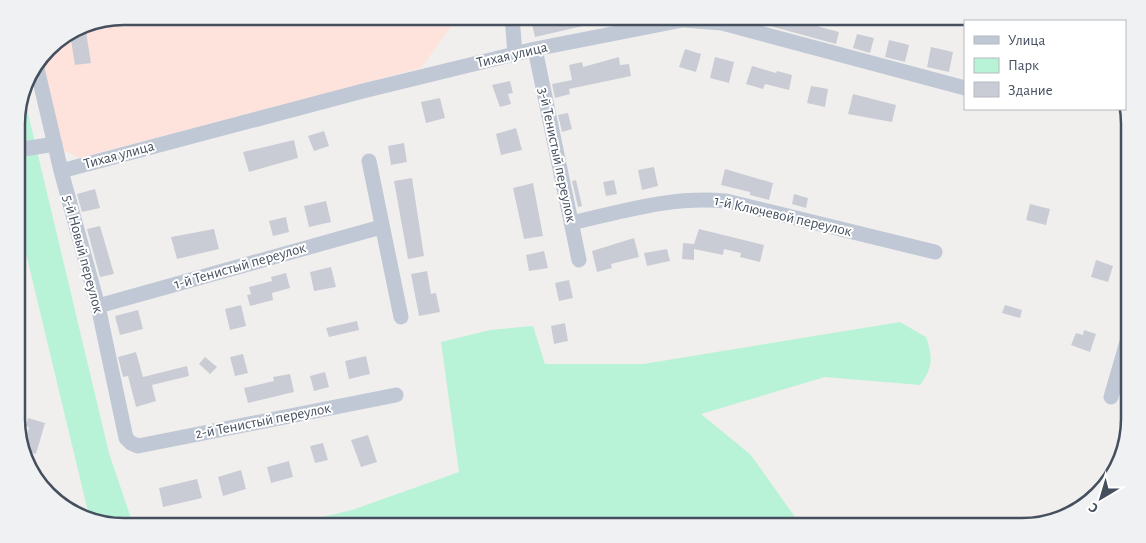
<svg xmlns="http://www.w3.org/2000/svg" width="1146" height="543" viewBox="0 0 1146 543" font-family="'Alegreya Sans',sans-serif">
  <style>
    .medical { fill: #fde3dc }
    .green { fill: #b8f3d7 }
    .building { fill: #caccd5 }
    .lines { fill: none; stroke-linecap: round; stroke-linejoin: round }
    .minor { stroke: #c0c8d5; stroke-width: 15 }
    .labels { text-anchor: middle; dominant-baseline: central; stroke-width: 4; stroke-linejoin: round; paint-order: stroke }
    .street-label { font-size: 15px; fill: #454f5e; stroke: #fff }
    .rim { fill: none; stroke: #454f5e; stroke-width: 2.5 }
  </style>
  <rect width="100%" height="100%" fill="#f1efee"/>
  <path class="medical" d="M124,16h335l-38,52 -342,90 -16,-8 -22,-91 12,-16 30,-19z"/>
  <path class="green" d="M23,92l86,361 25,74 -44,-7 -73,-304v-100z
    M900,322l26,15c7,20 7,31 -6,48l-95,-8 -124,37 50,41 51,72h-522l72,-17 107,-38 -18,-130 49,-12 43,-4 12,38h98z"/>
  <path class="building" d="M552,16h57v4l-74,17 -4,-17z
    M757,16h22l60,16 -3,12 -80,-22z
    M86,32l5,31 -16,2 -5,-31z
    M857,34l17,4 -4,15 -17,-5z
    M889,40l20,5 -4,17 -20,-5z
    M931,47l22,5 -4,20 -22,-5z
    M685,49l16,5 -5,18 -17,-5z
    M619,57l1,8 9,-1 2,12 -62,13 1,5 -15,4 -3,-14 20,-4 -3,-15 13,-3 1,5z
    M715,57l19,5 -5,21 -19,-5z
    M752,66l24,7 1,-2 15,4 -3,15 -24,-6 -2,5 -17,-5z
    M510,81l3,12 -5,1 3,10 -11,3 -8,-22z
    M811,86l17,3 -3,18 -18,-4z
    M853,94l43,11 -4,17 -44,-8z
    M440,98l5,20 -19,5 -5,-21z
    M568,113l4,16 -10,3 -4,-17z
    M516,128l6,22 -21,5 -5,-21z
    M324,131l5,15 -15,5 -6,-15z
    M294,140l4,18 -49,14 -6,-20z
    M404,143l3,19 -16,3 -3,-19z
    M654,167l4,19 -16,4 -4,-20z
    M725,169l48,14 -4,17 -19,-5v-3l-29,-7z
    M412,178l12,78 -16,3 -14,-78z
    M576,180l6,26 -4,1 -6,-26z
    M614,180l3,14 -11,2 -3,-14z
    M533,183l10,53 -19,3 -11,-51z
    M95,189l5,19 -18,4 -5,-18z
    M794,194l14,4 -2,10 -14,-4z
    M326,201l5,21 -22,5 -5,-21z
    M1030,204l20,5 -4,16 -20,-5z
    M286,217l3,15 -16,4 -4,-15z
    M100,226l14,48 -14,3 -13,-48z
    M214,229l5,20 -42,10 -6,-22z
    M699,229l65,16 -4,17 -20,-5 1,-4 -17,-4 -1,6 -29,-6v11l-12,-1 1,-16 11,1z
    M634,238l5,19 -28,7 1,4 -15,4 -5,-21z
    M667,249l3,12 -23,5 -3,-13z
    M544,251l4,17 -19,3 -3,-16z
    M1096,260l17,6 -5,16 -17,-5z
    M331,267l5,20 -22,4 -4,-19z
    M427,271l4,23 5,-1 4,19 -21,4 -8,-42z
    M286,273l4,15 -18,5 1,7 -23,6 -3,-11 4,-1 -2,-7 23,-6 -1,-4z
    M569,280l4,18 -14,3 -4,-18z
    M241,305l5,21 -16,4 -5,-21z
    M1005,305l17,5 -2,8 -18,-5z
    M138,310l5,19 -23,6 -5,-19z
    M357,321l2,9 -30,7 -3,-9z
    M565,323l3,18 -14,3 -3,-18z
    M1084,330l12,4 -6,18 -19,-7 5,-12 7,2z
    M136,352l7,25 44,-11 2,10 -37,9 4,16 -20,6 -8,-31 -5,1 -5,-20z
    M243,354l5,19 -13,3 -5,-19z
    M366,356l4,18 -21,5 -4,-18z
    M205,357l12,10 -7,7 -11,-10z
    M325,372l4,15 -15,4 -4,-15z
    M290,374l4,18 -46,11 -4,-15 30,-7 -1,-4z
    M28,418l17,5 -9,31 -12,-4 -1,-2 6,-21 -3,-1z
    M368,435l9,27 -16,5 -10,-27z
    M323,443l5,17 -13,3 -5,-17z
    M289,461l4,16 -22,6 -4,-16z
    M241,470l5,19 -23,7 -5,-19z
    M197,479l5,19 -39,9 -4,-19z"/>
  <g class="lines">
    <path class="minor" d="M512,16l3,38
      M535,49l44,211
      M36,64l25,107 37,135 28,132 5,5 7,3 258,-51
      M17,150l38,-6
      M369,161l32,156
      M61,171l302,-80 172,-42 148,-29 39,3 243,65
      M571,223c54,-12 100,-27 155,-22l209,51
      M98,306l283,-79
      M1111,397l18,-62"/>
  </g>
  <g class="labels">
    <g class="street-label">
      <text transform="translate(512 55) rotate(-13)">Тихая улица</text>
      <text transform="translate(119 155) rotate(-15)">Тихая улица</text>
      <text transform="translate(557 155) rotate(78)">3-й Тенистый переулок</text>
      <text transform="translate(783 216) rotate(13)">1-й Ключевой переулок</text>
      <text transform="translate(83 254) rotate(75)">5-й Новый переулок</text>
      <text transform="translate(240 266) rotate(-16)">1-й Тенистый переулок</text>
      <text transform="translate(263 421) rotate(-11)">2-й Тенистый переулок</text>
    </g>
  </g>
  <path d="M0 0H1146V543H0ZM124 25H1022A99 99 0 0 1 1121 124V419A99 99 0 0 1 1022 518H124A99 99 0 0 1 25 419V124A99 99 0 0 1 124 25Z" fill="#f0f1f2" fill-rule="evenodd"/>
  <path class="rim" d="M124 25H1022A99 99 0 0 1 1121 124V419A99 99 0 0 1 1022 518H124A99 99 0 0 1 25 419V124A99 99 0 0 1 124 25Z"/>
  <rect x="964" y="20" width="162" height="90" fill="#ffffff" stroke="#b5b9bf"/>
  <rect x="974" y="36" width="25" height="8" fill="#c0c8d5" stroke="#b5b9bf"/>
  <text x="1008" y="45" font-size="15" fill="#454f5e">Улица</text>
  <rect x="974" y="58" width="25" height="15" fill="#b8f3d7" stroke="#b5b9bf"/>
  <text x="1008" y="70" font-size="15" fill="#454f5e">Парк</text>
  <rect x="974" y="82" width="25" height="15" fill="#caccd5" stroke="#b5b9bf"/>
  <text x="1008" y="95" font-size="15" fill="#454f5e">Здание</text>
  <g transform="translate(1101 498) rotate(218)" stroke="#ffffff" stroke-width="4" paint-order="stroke">
  <path d="M0-4L9 19L0 12L-9 19Z" fill="#454f5e"/>
  <text y="-8" font-size="14" font-weight="bold" text-anchor="middle" fill="#454f5e">С</text>
  </g>
</svg>
